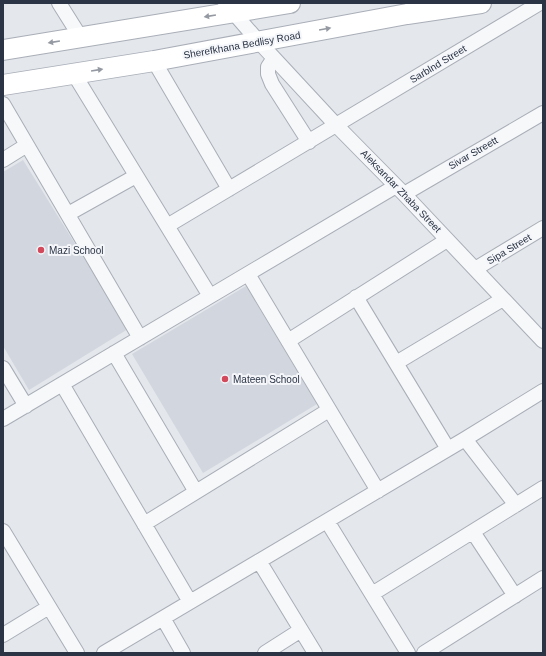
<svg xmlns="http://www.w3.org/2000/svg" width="546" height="656" viewBox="0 0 546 656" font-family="Helvetica,sans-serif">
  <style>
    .built { fill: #d2d6de }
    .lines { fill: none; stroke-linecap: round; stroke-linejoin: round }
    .minor-casing { stroke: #a9aeb7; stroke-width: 16 }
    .secondary-casing { stroke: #a9aeb7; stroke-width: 22 }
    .minor { stroke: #f7f8fa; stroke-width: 14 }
    .secondary { stroke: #fff; stroke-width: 20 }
    .oneway { fill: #959aa2 }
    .poi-dot { fill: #d1495b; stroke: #f4f6f9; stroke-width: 1.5 }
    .labels { text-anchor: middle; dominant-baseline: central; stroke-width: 4; stroke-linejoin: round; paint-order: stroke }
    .street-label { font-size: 10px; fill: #2b3445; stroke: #f4f6f9 }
    .poi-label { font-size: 10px; fill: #2b3445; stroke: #f4f6f9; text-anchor: start }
  </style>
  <rect width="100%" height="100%" fill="#e4e7ec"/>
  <path class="built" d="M23,160l105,169 -99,61 -26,-44v-174z
    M246,286l71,118 -114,69 -71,-119z"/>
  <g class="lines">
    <defs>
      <path id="minor" d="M59,3l22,35
        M225,3l34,39 77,83 68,69 139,147
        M274,58l-6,9v7l4,10 37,58
        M154,61l75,128
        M74,74l136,222
        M3,104l137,234
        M3,160l24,-15
        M404,194l139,-81
        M68,214l68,-38
        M167,226l373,-223
        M475,269l68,-41
        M248,274l130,217
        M356,297l92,152
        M288,341l159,-101
        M114,353l82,139
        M396,363l107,-64
        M3,368l23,38
        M62,384l128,218
        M3,419l393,-233
        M465,439l51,66
        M327,521l81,132
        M144,524l185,-114
        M3,531l74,122
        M473,532l42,64
        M259,561l56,92
        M372,594l171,-106
        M163,618l20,35
        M3,635l46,-28
        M104,653l361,-214 78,-48
        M265,653l36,-23
        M424,653l119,-75"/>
      <path id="secondary" d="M3,50l287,-47
        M3,85l151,-24 253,-47 74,-11"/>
    </defs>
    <use href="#minor" class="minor-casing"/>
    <use href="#secondary" class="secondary-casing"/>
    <use href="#minor" class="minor"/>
    <use href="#secondary" class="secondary"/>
  </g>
  <defs><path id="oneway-solid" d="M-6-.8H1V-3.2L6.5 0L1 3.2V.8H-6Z"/></defs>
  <g class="oneway">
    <use href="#oneway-solid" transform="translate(210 16) rotate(171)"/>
    <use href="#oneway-solid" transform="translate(325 29) rotate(-10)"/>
    <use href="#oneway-solid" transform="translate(54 42) rotate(171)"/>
    <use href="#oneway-solid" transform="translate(97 70) rotate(-9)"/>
  </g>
  <g class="poi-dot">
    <circle cx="41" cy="250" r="4"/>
    <circle cx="225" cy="379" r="4"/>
  </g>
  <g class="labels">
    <g class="street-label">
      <text transform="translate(242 45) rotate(-10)">Sherefkhana Bedlisy Road</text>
      <text transform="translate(438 64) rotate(-31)">Sarblnd Street</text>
      <text transform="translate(473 153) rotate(-30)">Sivar Streett</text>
      <text transform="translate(401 191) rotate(46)">Aleksandar Zhaba Street</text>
      <text transform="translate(509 249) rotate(-31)">Sipa Street</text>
    </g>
    <g class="poi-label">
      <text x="49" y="250">Mazi School</text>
      <text x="233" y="379">Mateen School</text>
    </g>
  </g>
  <rect width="546" height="656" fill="none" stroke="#2b3445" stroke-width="8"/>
</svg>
